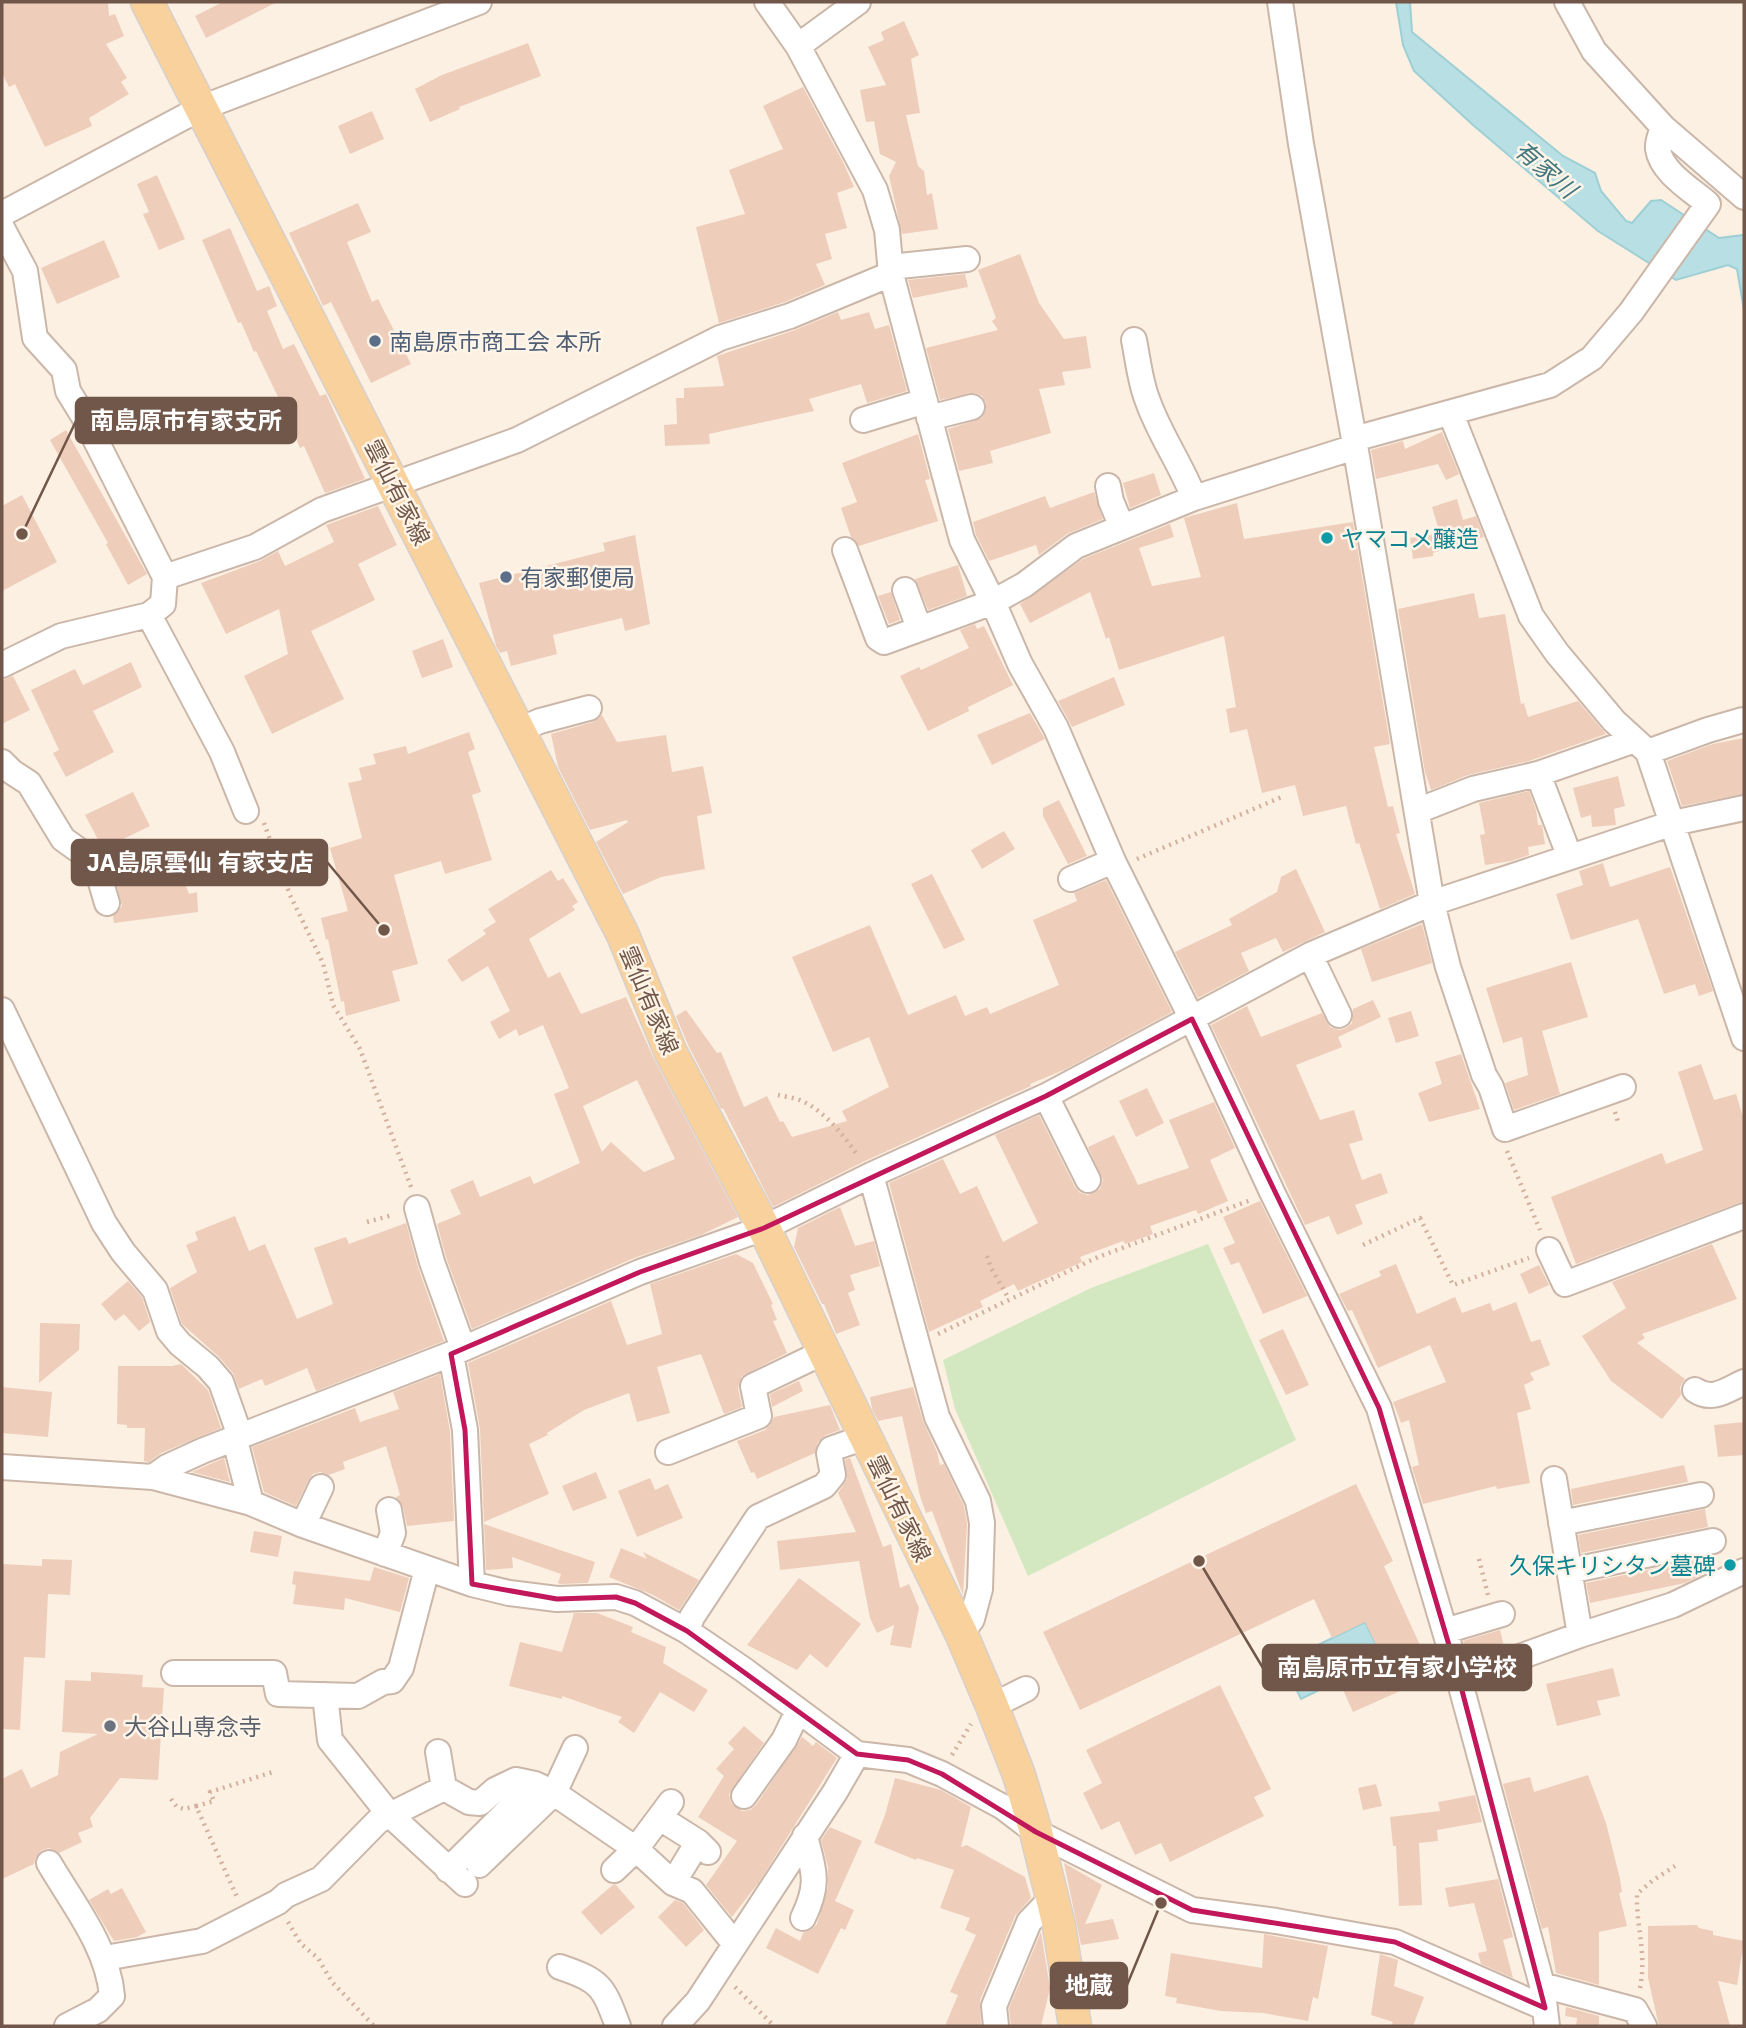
<svg xmlns="http://www.w3.org/2000/svg" width="1746" height="2028" viewBox="0 0 1746 2028" font-family="'IBM Plex Sans','Noto Sans JP',sans-serif">
  <style>
    .green { fill: #d3e8c1 }
    .water { fill: #b8dfe3; stroke: #9ecfd5; stroke-width: 2 }
    .building { fill: #efcdbb; fill-rule: evenodd }
    .lines { fill: none; stroke-linecap: round; stroke-linejoin: round }
    .minor-casing { stroke: #cbb7a9; stroke-width: 28 }
    .major-casing { stroke: #d7d0cc; stroke-width: 35 }
    .path { stroke: #d4b09e; stroke-width: 4.5; stroke-dasharray: 2 5; stroke-linecap: butt }
    .minor { stroke: #fff; stroke-width: 24 }
    .major { stroke: #f8d19c; stroke-width: 32 }
    .marked { fill: none; stroke: #c2185b; stroke-width: 5; stroke-linejoin: round }
    .service-dot { fill: #5c6f8a; stroke: #fef4e8; stroke-width: 2.5 }
    .culture-dot { fill: #0f9aa8; stroke: #fef4e8; stroke-width: 2.5 }
    .worship-dot { fill: #6b7280; stroke: #fef4e8; stroke-width: 2.5 }
    .labels { text-anchor: middle; dominant-baseline: central; stroke-width: 5; stroke-linejoin: round; paint-order: stroke }
    .service-label { font-size: 23px; fill: #4e5e75; stroke: #fef4e8; text-anchor: start }
    .street-label { font-size: 23px; fill: #71564a; stroke: #fef4e8 }
    .culture-label { font-size: 23px; fill: #0d838f; stroke: #fef4e8; text-anchor: start }
    .worship-label { font-size: 23px; fill: #5b616d; stroke: #fef4e8; text-anchor: start }
    .water-label { font-size: 24px; font-style: italic; fill: #41777e; stroke: #fef4e8 }
    .leader { fill: none; stroke: #71564a; stroke-width: 2.5 }
    .callout-dot { fill: #71564a; stroke: #fef4e8; stroke-width: 2.5 }
    .callout { fill: #71564a; stroke: #71564a; stroke-width: 2.5 }
    .callout-label { font-size: 24px; text-anchor: middle; font-weight: bold; fill: #fff }
  </style>
  <rect width="100%" height="100%" fill="#fbf0e2"/>
  <path class="green" d="M1208,1244l88,196 -268,136 -73,-167 -12,-49 148,-72z"/>
  <path class="water" d="M1396,2h14l2,30 151,124 32,17 6,18 25,30 6,2 19,-22 10,-1 58,38 25,-3v75l-7,-41 -9,-4 -52,15 -78,-49 -125,-106 -59,-54 -11,-26z
    M1365,1622l27,55 -40,-3 -51,25 -18,-37z"/>
  <path class="building" d="M2,2h106l1,14 6,-2 9,22 -18,8 21,34 -6,4 8,12 -40,24 3,8 -47,21 -30,-63 -6,3 -7,-14z
    M223,2h54l-71,36 -11,-22z
    M904,21l15,34 -8,4 9,54 -14,2 12,51 6,5 3,24 5,-2 6,36 -36,5 -13,-58 7,-14 -16,-8 -6,-33 -8,1 -6,-32 26,-5 -18,-38 16,-7 -3,-8z
    M528,43l13,33 -82,31 1,2 -30,13 -15,-33 27,-14z
    M803,87l41,77 10,23 -17,6 10,35 -22,6 7,25 -16,5 9,21 -40,17 -66,21 -23,-96 49,-13 -16,-44 54,-21 -20,-43z
    M372,111l12,28 -34,15 -12,-28z
    M157,175l28,64 -26,11 -16,-36 6,-2 -12,-28z
    M358,203l13,29 -24,10 25,60 6,-3 33,65 -40,19 -40,-81 -8,4 -34,-73z
    M230,228l27,63 12,-5 8,20 -10,5 16,38 11,-5 26,52 6,-2 39,85 -40,14 -21,-47 -4,2 -21,-49 -23,-48 -2,1 -13,-30 -3,1 -36,-83z
    M104,240l16,37 -63,27 -16,-36z
    M1020,254l19,49 25,36 22,-3 5,32 -29,4 3,13 -26,4 12,44 -61,18 3,12 -34,8 -11,-42 34,-11 4,-8v-7l-4,-7 -7,-3 -35,7 -14,-52 72,-18 -6,-9 4,-3 -18,-48z
    M965,274l3,13 -55,11 -5,-18z
    M838,312l3,8 28,-8 6,17 14,-4 18,66 -40,12 -6,-19 -52,15 5,12 -105,23 1,10 -45,2 -1,-21 13,-1 -1,-26h8v-10l40,-2 -7,-30 78,-26z
    M66,430l81,144 -19,11 -22,-41 2,-1 -58,-103z
    M1442,432l17,42 -13,6 -8,-16 -62,15 -5,-29 32,-9 2,8z
    M918,434l12,45 -5,1 13,41 -79,25 -8,-9 -10,-29 16,-6 -15,-39z
    M1154,473l7,22 -31,13 -7,-25z
    M1094,492l9,27 -36,15 -28,21 -3,-10 -47,16 -13,-26 -3,-13 72,-26 5,12z
    M22,495l35,67 -55,29v-85z
    M1457,499l6,21 13,-4 8,21 -51,16v3l-20,3 -3,-21 30,-4 -8,-27z
    M1237,503l7,36 109,-17 37,222 -16,3 14,60 5,-1 7,27 -4,1 19,60 -35,15 -21,-66 -3,1 -10,-38 -43,10 -8,-31 -33,8 -15,-64 -17,4 -4,-24 10,-2 -12,-71 -105,34 -10,-33 -3,2 -16,-47 -60,31 -10,-19 63,-45 87,-35 4,13 -35,11 13,38 49,-9 -17,-59z
    M378,506l19,39 -39,19 17,36 -64,31 33,68 -72,35 -28,-58 44,-22 -9,-45 -53,25 -25,-51 59,-22 18,-10 7,15 49,-24 -8,-17z
    M635,535l15,89 -25,7 -3,-13 -69,17 4,19 -46,12 -4,-15 -7,2 -4,-7 -17,-63 126,-32 -2,-8z
    M958,565l9,31 -39,14 -13,-31z
    M891,592l9,28 -11,4 -11,-28z
    M1474,593l5,25 26,-4 16,90 3,-1 4,14 50,-16 28,33 -77,27 -61,14 -37,15 -6,-18 -27,-163z
    M975,624l2,5 7,-3 29,59 -45,22 1,4 -41,20 -28,-55 19,-9 2,3 48,-22 -9,-18z
    M443,639l10,28 -31,11 -10,-27z
    M131,662l11,25 -49,24 21,41 -48,25 -13,-24 6,-3 -28,-60 44,-21 8,16z
    M13,676l17,34 -28,14v-44z
    M1114,677l11,28 -53,22 -14,-26z
    M1030,713l15,26 -53,26 -15,-30z
    M602,715l15,27 49,-7 6,37 31,-6 9,47 -15,3 8,53 -44,8 -38,17 -27,-52 32,-20 -1,-2 -37,10 -32,-63 -7,-33 42,-12z
    M469,732l6,17 -7,3 13,40 -9,3 20,65 -47,14 -4,-13 -47,14 24,89 -26,7 8,30 -54,15 -2,-15 -3,1 -13,-63 -2,1 -5,-22 27,-7 -18,-63 32,-10 -14,-55 14,-3 -3,-12 17,-4 -3,-10 33,-8 2,8z
    M1744,738v56l-62,12 -15,-45 46,-17z
    M1618,776l7,30 -11,3 2,16 -24,2 -1,-12 -10,3 -8,-30z
    M1529,791l7,19 2,15h4l3,19 -17,3 1,8 -18,6 -26,4 -5,-30 5,-1 -6,-31z
    M133,792l17,34 -47,23 -18,-34z
    M1059,800l28,56 -19,8 -25,-48v-8z
    M1004,831l11,18 -33,20 -11,-19z
    M1603,863l7,24 60,-20 43,124 -14,5 -4,-12 -31,10 -26,-75 -67,21 -15,-46 27,-9 -4,-14z
    M178,866l11,28 8,-2 1,20 -84,11 -1,-7 9,-10 -8,-31z
    M1296,869l29,63 -42,20 -7,-14 -35,15 8,18 -51,27 -23,-46 57,-27 -3,-6 48,-27 4,-15z
    M551,870l7,11 5,-3 15,24 -6,4 3,4 -46,29 19,39 12,-6 21,42 45,-17 29,64 83,156 -37,18 -67,23 -162,71 -26,-72 -9,-33 24,-10 -11,-24 23,-10 7,17 50,-21 4,8 46,-21 -26,-69 15,-6 -26,-63 -24,11 -3,-7 -17,10 -9,-17 20,-11 -22,-45 -26,16 -15,-22 39,-26 -3,-4 13,-8 -8,-13zM637,1080l38,79 -31,13 -33,-30 -9,10 -19,-46z
    M932,874l33,66 -21,9 -33,-65z
    M1106,880l66,132 -106,57 -36,15 1,2 -166,75 -92,46 -50,-99 -2,1 -33,-64 -12,-29 10,-6 31,43 4,-1 23,55 23,-11 13,26 3,-1 9,16 55,-16 -5,-10 47,-24 -20,-50 -36,15 -41,-95 78,-32 38,90 48,-20 9,21 22,-9 3,7 69,-29 -26,-65 44,-19 -3,-8z
    M1422,924l10,39 -60,19 -11,-33z
    M1571,962l17,55 -46,14 18,63 -46,16 -9,-27 23,-8 -6,-38 -19,6 -17,-55z
    M1373,1000l8,17 -43,20 4,10 -46,18 24,55 34,-10 9,30 -14,4 13,36 19,-7 7,20 -33,12 8,19 -26,11 -8,-19 -24,9 -94,-200 36,-19 14,31 61,-24 8,14 9,3 7,-2 6,-5 1,-14z
    M1411,1011l8,25 -23,7 -8,-25z
    M1461,1054l19,55 -51,13 -11,-29 24,-9 -7,-22z
    M1701,1064l13,36 22,-6 8,26v81l-168,63 -25,-67 111,-44 4,11 37,-14 -25,-78z
    M1147,1088l17,35 -28,14 -17,-36z
    M1214,1102l21,46 -25,12 18,41 -30,13 -2,-4 -46,16 3,8 -28,10 -2,-3 -43,16 2,5 -64,29 -4,-7 -34,17 3,6 -54,25 -40,-149 54,-24 17,35 17,-8 26,56 35,-19 -43,-88 44,-20 36,72 5,6 8,2 12,-6 3,-9 -15,-33 26,-12 24,50 51,-17 -20,-48z
    M1260,1201l47,95 -44,18 -24,-52 -8,3 -8,-17 12,-5 -12,-26z
    M840,1207l15,39 19,-5 6,25 -30,9 5,15 -7,3 12,32 -24,9 -12,-30h-2l-28,-57 4,-19z
    M235,1216l14,35 16,-7 32,75 36,-15 -19,-56 32,-11 3,7 57,-21 12,44 26,74 -128,50 -9,-23 -42,18 -3,-7 -23,10 -6,-16 -14,-16 -37,-33 -12,-36 27,-16 -11,-27 12,-5 -3,-8z
    M1712,1244l25,55 -95,35 3,4 -8,5 48,36 -5,8 1,8 -19,24 -51,-38 -29,-45 44,-28 -14,-26z
    M736,1254l17,9 20,41 -2,1 6,15 -4,1 14,32 -45,23 -4,12 4,19 -18,7 -23,-60 -44,13 13,46 -33,9 -8,-29 -45,17 -37,23 1,2 -19,9 20,50 -65,28 -4,-93 -12,-66 143,-62 16,44 35,-11 -12,-50z
    M1396,1264l21,50 38,-17 7,16 28,-10 3,8 23,-9 15,40 9,-3 10,26 -20,8 4,7 -10,5 7,24 -14,4 13,70 -33,6 -1,-3 -73,18 -11,-37 7,-2 -10,-45 -8,3 -8,-21 53,-20 -16,-37 -52,23 -26,-58 -4,1 -9,-17 42,-18 -2,-5z
    M1539,1265l10,20 -20,9 -9,-20z
    M128,1281l14,16 8,25 -11,9 -15,-17 -9,7 -14,-17z
    M40,1323l40,1 -1,26 -40,33z
    M1283,1329l26,56 -23,10 -27,-55z
    M181,1364l27,26 13,38 -60,25 -12,9 -5,-1 1,-33h-18v-3l-10,-1 1,-58h54z
    M440,1374l10,58 4,89 -47,5 -4,-19 -7,-10 4,-2 -14,-49 -43,16 2,7 -16,6 -9,-3 -7,2 -5,7 -12,25 -32,-14 -12,-45 103,-39 5,14 39,-13 -6,-17z
    M799,1381l4,10 -31,16 -2,-13z
    M2,1387l50,5 -4,45 -46,-4z
    M913,1387l10,34 14,31 3,13 4,-1 20,42 3,18 -4,71 -31,-84 -6,2 -6,-17 -18,-80 -24,5 -6,-12 -2,-12z
    M830,1405l10,25 -14,5 -8,7 -3,11 -58,26 -3,-7 -3,1 -14,-32 28,-11 5,-5 4,-8z
    M1744,1422v33l-26,2 -4,-32z
    M224,1458l6,24 -38,-10z
    M850,1458l33,89 8,-3 9,44 9,-4 10,24 -8,40 -21,-3 4,-20 -17,8 -7,-15 -11,-57 -79,9 -3,-29 79,-9 -18,-39 9,-14 -2,-19z
    M1684,1465l4,17 -115,23 -2,-16z
    M596,1472l11,26 -34,13 -11,-25z
    M650,1478l5,12 13,-6 15,34 -46,19 -19,-46z
    M1356,1484l37,77 -9,5 50,110 -81,36 -14,-31 44,-22 -18,-37 -33,16 -18,-39 -234,111 -37,-78z
    M1705,1509l3,18 -127,26 -3,-18z
    M484,1524l111,38 -7,21 -28,1 -2,-1 3,-9 -49,-17 1,11 -27,2z
    M254,1531l28,5 -4,21 -28,-5z
    M621,1548l26,11 -4,-7 56,28 -20,30 -26,-15 -44,-18z
    M1714,1556l3,12 -32,15 -95,20 -4,-20z
    M42,1559l30,1 -2,35 -22,-1 -3,64 -21,-1 -4,73 -18,-1v-165l40,2z
    M374,1567l35,11 -9,34 -55,-14 -1,12 -51,-6 3,-19 -4,-1 2,-13 76,10z
    M799,1578l62,46 -34,44 -17,-14 -13,16 -50,-25z
    M574,1613h23l36,14 -2,5 35,15 -3,16 45,27 -14,22 -34,-20 -26,41 -16,-11 4,-5 -60,-21v3l-53,-13 11,-44 42,10z
    M1500,1630l4,17 -35,13 -6,-19z
    M1613,1668l7,28 -23,5 4,14 -44,11 -11,-42z
    M91,1672l52,3 -1,12 22,1 -6,92 -38,-2 -30,40 3,9 -15,6 4,9 -23,11 -10,-5 -7,2 -6,7 -2,7 -32,15v-100l20,-10 9,19 27,-13 2,-23 38,-18 -36,-2 3,-52 26,1z
    M1220,1685l51,104 -17,8 10,19 -94,46 -9,-19 -26,12 -16,-34 -18,9 -18,-37 19,-10 -16,-33z
    M744,1726l20,17 -35,51 2,9 11,8 8,-1 6,-5 46,-68 11,9 3,-4 21,16 -78,124 -27,35 -26,-32 31,-44 -39,-24 26,-41 -8,-7 18,-20 -6,-6z
    M1588,1775l18,48 14,56 2,13 -3,1 8,33 -28,6v53l-43,-12 -8,-46 -6,2 -39,-145 27,-7 4,15z
    M895,1778l46,12 30,17 -10,40 6,-2 58,32 6,21 -16,18 -35,84 1,26h-36l13,-31 -8,-3 26,-57 -11,-5 5,-12 -30,-10 14,-38 -37,-12 -1,2 -42,-17 11,-28z
    M1376,1784l6,22 -19,4 -5,-22z
    M1475,1795l7,27 -45,8 1,11 -19,2 3,62 -23,1 -3,-60h-3l-3,-29 50,-6 -2,-9z
    M830,1827l32,14 -27,60 19,9 -9,20 -4,-2 -23,46 -52,-26 10,-20 24,13 3,-8 8,-3 6,-6 11,-37v-20l-7,-27z
    M1064,1863l38,22 -17,39 28,-5 6,20 -38,6z
    M1498,1879l15,58 -10,3 10,38 -32,-14 -3,-11 9,-2 -13,-48 -25,4 -4,-19z
    M614,1884l2,1 19,22 -34,28 -20,-23z
    M122,1888l24,44 -9,5 -23,4 -25,-41 19,-11 3,5z
    M675,1900l8,3 21,27 -18,17 -28,-30z
    M1697,1925l2,3 14,3v4l31,6 -7,44 -19,-4 12,45h-71l-11,-48v-52z
    M1041,1932l9,56 -9,38h-30l-2,-18z
    M1264,1934l64,12 -10,53 -5,-2 -5,24 -45,-8 -42,-2 -45,-8 1,-5 -12,-2 6,-43 91,15z
    M1380,1954l18,6 -4,26 30,11 -11,29h-22l2,-4 -22,-7z
    M1566,2007l33,9v10h-23l1,-8 -12,-2z"/>
  <g class="lines">
    <defs>
      <path id="minor" d="M767,2l31,44 77,144 12,40 4,44 71,266 31,62 27,62 36,64 57,133 79,158 80,173 107,216 80,271 83,306 5,41
        M1280,2l21,142 53,295 78,464 16,64 36,108 7,12 14,42 118,-42
        M1567,2l27,49 69,76 81,70
        M798,46l60,-44
        M2,214l199,-106 278,-106
        M2,228l23,43 10,67 29,32 4,21 16,26 81,160
        M890,267l77,-8
        M1134,340c4,20 6,41 13,59 12,35 34,65 47,99
        M1451,414l80,202 26,37 57,68 34,31 96,286
        M929,418l43,-11
        M863,420l62,-19
        M1354,439l196,-54 42,-27 39,-46 77,-108c-16,-14 -47,-32 -50,-55 -1,-7 3,-15 5,-22
        M1108,486l3,15 11,26
        M845,550l33,88 6,4 109,-40 31,-17 52,-39 118,-48 161,-51
        M905,590l14,38
        M149,615l14,-11 2,-27 90,-30 67,-37 195,-70 203,-102 70,-22 101,-42
        M2,665l59,-29 88,-21 73,137 24,59
        M519,730l21,-9 49,-13
        M1648,752l60,-22 35,-10
        M2,762l10,10 17,11 34,56 32,23 12,41
        M1538,774l31,81
        M1417,811l56,-22 65,-15 97,-34
        M1071,879l42,-18
        M1310,955l29,60
        M2,1010l102,213 19,29 32,38 14,41 11,13 28,23 13,15 19,54
        M1046,1096l42,84
        M871,1175l66,242 41,84 4,22 -2,66 -8,30 -11,14
        M417,1208l15,54 31,86
        M1549,1250l16,34 179,-68
        M451,1354l14,76 7,154
        M1695,1390c17,12 32,0 49,-8
        M235,1440l16,63
        M668,1452l91,-36 -6,-30 71,-34
        M2,1467l151,10 98,26 52,22 169,59 37,9 48,6 59,-2 19,6 52,28 57,39 113,84 51,6 34,14 61,33 33,25 156,78 84,11 119,21 150,66
        M153,1477l14,-10 35,-16 249,-97 189,-82 124,-44 107,-53 175,-79 264,-141 122,-52 241,-80 71,-15
        M1554,1479l26,156
        M1561,1523l140,-28
        M303,1525l18,-38
        M385,1554l8,-21 -4,-23
        M1569,1571l144,-30
        M687,1631l5,-14 66,-100 66,-31 9,-11 -4,-22 2,-4 34,-12
        M1445,1631l57,-17
        M174,1673h100l4,21 80,2 25,-14 9,-1 9,-13 26,-99
        M1459,1679l121,-44 93,-30 71,-34
        M325,1695l5,45 59,74 76,70
        M992,1706l34,-17
        M438,1752l6,36
        M744,1796l40,-56 14,-29
        M660,1818l38,24 10,10
        M49,1863c24,41 59,84 63,133l-14,14 -31,16
        M479,1865l75,-72 21,-45
        M448,1870l87,-86
        M614,1870l22,-21 35,-47
        M673,1883l25,-41
        M803,1918c17,-35 11,-46 2,-82
        M105,1958l97,-17 76,-39 8,-7 35,-16 57,-58 66,-33 25,14 11,1 15,-13 21,-10 19,4 19,9 82,56 37,34 19,8 42,52
        M560,1967c41,14 43,19 58,59
        M1542,1985l93,25 9,16
        M675,2026l23,-25 137,-209 22,-38
        M996,2026l-2,-20 35,-84 23,-24"/>
      <path id="major" d="M147,2l476,933 48,118 93,175 197,405 31,73 27,69 17,57 23,94 16,100"/>
    </defs>
    <use href="#minor" class="minor-casing"/>
    <use href="#major" class="major-casing"/>
    <path class="path" d="M264,823l26,72 33,68 10,42 27,44 51,138
      M1137,859l147,-63
      M778,1095c9,2 20,3 28,8 22,12 38,33 52,53
      M1615,1112l4,13
      M1507,1151l33,79
      M367,1222l26,-7
      M1363,1245l57,-27 33,67 76,-27
      M987,1256l4,12 18,31
      M938,1334l160,-77 153,-57
      M1479,1559l9,36
      M952,1755l19,-31
      M171,1799l6,8 7,2 12,-3 41,91
      M196,1806l18,-5 -4,-9 63,-20
      M288,1922l13,22 17,14 14,24 42,44
      M735,1987l39,39
      M1640,1988c7,-35 -4,-60 -3,-94l15,-13 23,-15"/>
    <use href="#minor" class="minor"/>
    <use href="#major" class="major"/>
  </g>
  <path class="marked" d="M1192,1019l187,389 80,271 86,329 -150,-66 -203,-32 -156,-78 -94,-58 -34,-14 -51,-6 -170,-123 -52,-28 -19,-6 -59,2 -85,-15 -7,-154 -14,-76 189,-82 124,-44 282,-132z"/>
  <g class="service-dot">
    <circle cx="375" cy="341" r="7"/>
    <circle cx="506" cy="577" r="7"/>
  </g>
  <g class="culture-dot">
    <circle cx="1327" cy="538" r="7"/>
    <circle cx="1730" cy="1565" r="7"/>
  </g>
  <circle class="worship-dot" cx="110" cy="1726" r="7"/>
  <g class="labels">
    <g class="service-label">
      <text x="389" y="341">南島原市商工会 本所</text>
      <text x="520" y="577">有家郵便局</text>
    </g>
    <g class="street-label">
      <text transform="translate(398 492) rotate(63)">雲仙有家線</text>
      <text transform="translate(650 1000) rotate(67)">雲仙有家線</text>
      <text transform="translate(900 1508) rotate(64)">雲仙有家線</text>
    </g>
    <g class="culture-label">
      <text x="1341" y="538">ヤマコメ醸造</text>
      <text x="1716" y="1565" text-anchor="end">久保キリシタン墓碑</text>
    </g>
    <g class="worship-label">
      <text x="124" y="1726">大谷山専念寺</text>
    </g>
    <g class="water-label">
      <text transform="translate(1546 169) rotate(41)">有家川</text>
    </g>
  </g>
  <path class="leader" d="M22 534L76 421M384 930L327 862M1199 1561L1263 1668M1161 1903L1127 1985"/>
  <g class="callout-dot">
    <circle cx="22" cy="534" r="7"/>
    <circle cx="384" cy="930" r="7"/>
    <circle cx="1199" cy="1561" r="7"/>
    <circle cx="1161" cy="1903" r="7"/>
  </g>
  <g class="callout">
    <rect x="76" y="398" width="220" height="45" rx="7"/>
    <rect x="72" y="840" width="255" height="45" rx="7"/>
    <rect x="1263" y="1645" width="268" height="45" rx="7"/>
    <rect x="1051" y="1963" width="76" height="45" rx="7"/>
  </g>
  <g class="callout-label">
    <text x="186" y="429">南島原市有家支所</text>
    <text x="200" y="871">JA島原雲仙 有家支店</text>
    <text x="1397" y="1676">南島原市立有家小学校</text>
    <text x="1089" y="1994">地蔵</text>
  </g>
  <rect width="1746" height="2028" fill="none" stroke="#71564a" stroke-width="7"/>
</svg>
